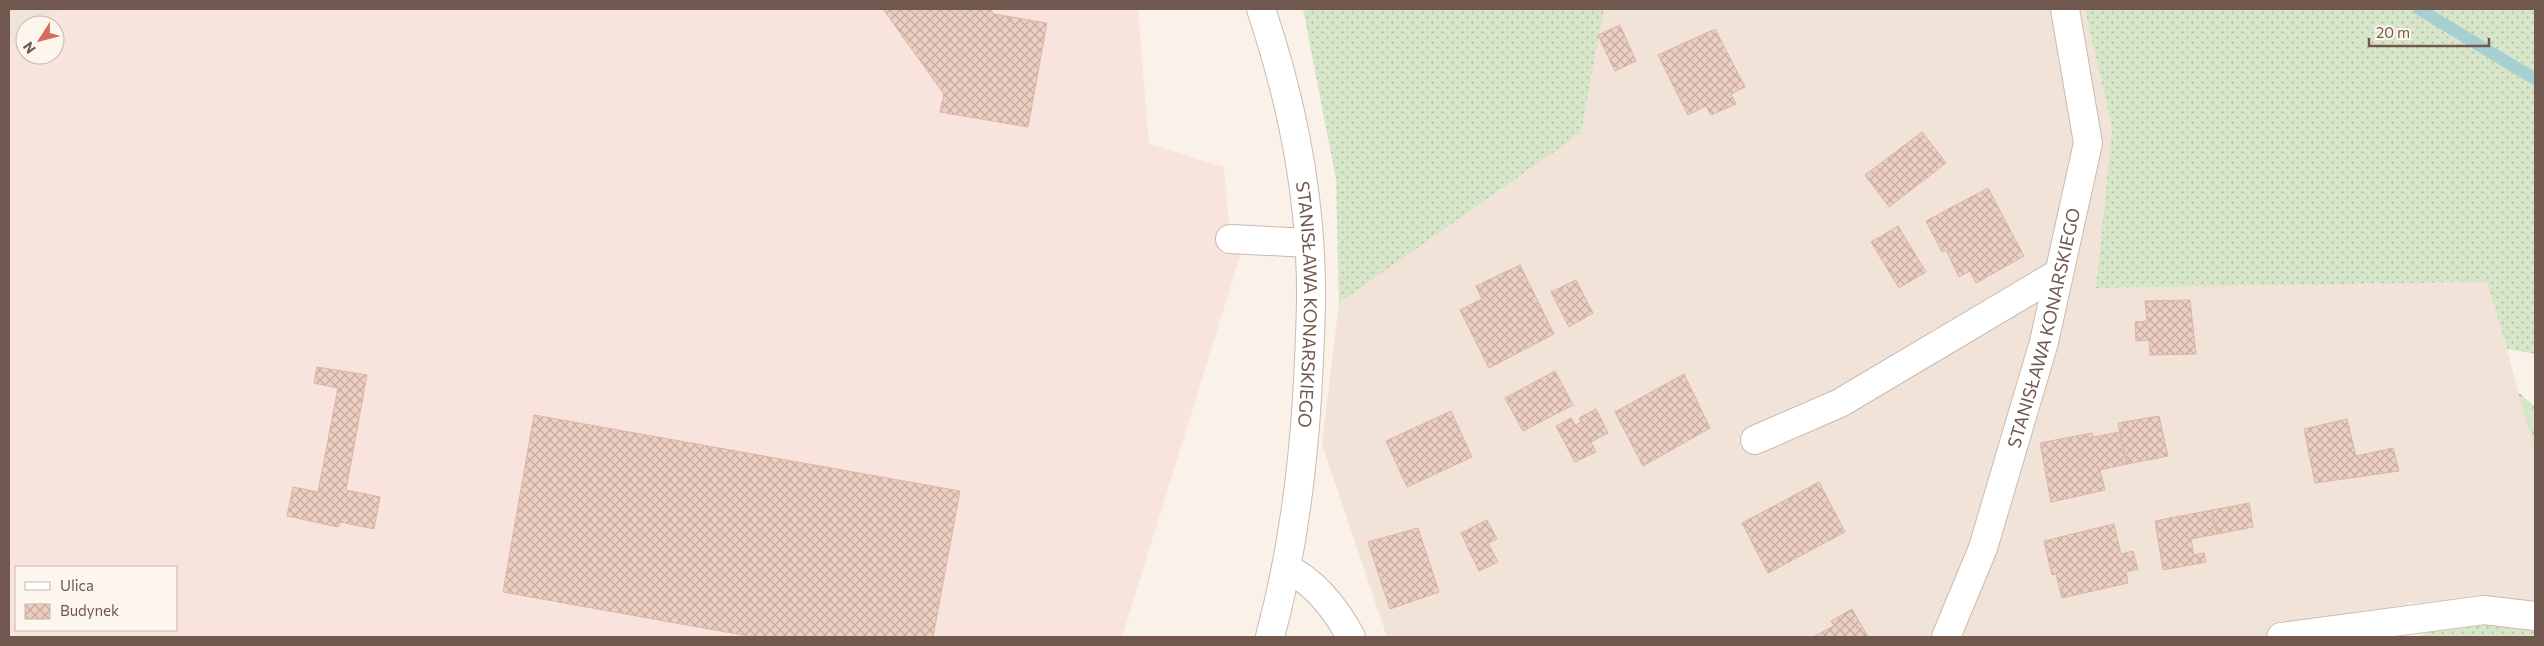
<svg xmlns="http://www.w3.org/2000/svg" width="2544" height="646" viewBox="0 0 2544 646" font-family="Commissioner,sans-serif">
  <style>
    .residential { fill: #f1e3d7 }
    .commercial { fill: #f9e3dd; fill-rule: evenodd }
    .grass { fill: url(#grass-dots) }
    .forest { fill: url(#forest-firs) }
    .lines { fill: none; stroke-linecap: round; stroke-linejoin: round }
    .stream { stroke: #a6cfd2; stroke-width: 12 }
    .building { fill: url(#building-cross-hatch); stroke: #ddb5a5 }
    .minor-casing { stroke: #cbb9af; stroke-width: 30 }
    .minor { stroke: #fff; stroke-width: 28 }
    .labels { text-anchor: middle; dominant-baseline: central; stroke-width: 4; stroke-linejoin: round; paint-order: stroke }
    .street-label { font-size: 18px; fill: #71584f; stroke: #fdf6ee }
  </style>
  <defs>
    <pattern id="grass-dots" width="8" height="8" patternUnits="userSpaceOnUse" patternTransform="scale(1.25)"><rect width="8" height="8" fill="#d7e6c8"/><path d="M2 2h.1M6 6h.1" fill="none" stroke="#b3bda5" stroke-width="1.8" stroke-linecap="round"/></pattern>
    <pattern id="forest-firs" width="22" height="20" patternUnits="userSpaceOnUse" patternTransform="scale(1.25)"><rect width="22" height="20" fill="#d7e6c8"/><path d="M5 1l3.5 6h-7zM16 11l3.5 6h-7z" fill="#b3bda5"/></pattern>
    <pattern id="building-cross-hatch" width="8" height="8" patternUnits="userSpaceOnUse" patternTransform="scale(1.25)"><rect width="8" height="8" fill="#eccfc2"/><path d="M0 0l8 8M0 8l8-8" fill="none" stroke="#c4aba0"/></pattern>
  </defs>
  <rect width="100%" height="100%" fill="#faf1e8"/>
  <path class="residential" d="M9,9h53l-23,16h-14v9l-16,12z
    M1604,9h481l27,119 -16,160 392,-6 46,166 1,154 -128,1 -3,34h-1017l-65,-193 17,-141 242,-170z"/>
  <path class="commercial" d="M62,9h1076l11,135 75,23 6,71 16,-1 -124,400h-1113v-591l16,-12v21h30v-30h-16zM16,567h160v63h-160z"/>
  <path class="grass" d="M1303,9h301l-23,124 -242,170 -3,-124z
    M2085,9h450v345l-28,-5 -20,-67 -391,6 16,-160z
    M2494,622l41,6v9h-118l16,-7z"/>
  <path class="forest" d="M2518,392l17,15v57l-1,-16z"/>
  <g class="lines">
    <path class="stream" d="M2419,9l116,70"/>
  </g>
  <path class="building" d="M883,9h107l4,5 53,9 -19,104 -88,-15 4,-18z
    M1620,25l16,36 -21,10 -17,-36z
    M1715,29l30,58 -14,7 5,10 -25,11 -5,-9 -18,9 -30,-60z
    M1922,132l24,31 -57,44 -24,-32z
    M1988,188l36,68 -48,27 -6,-12 -11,6 -13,-27 -4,2 -16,-31z
    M1898,226l28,46 -27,16 -28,-46z
    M1520,265l34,69 -65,34 -29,-58 22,-11 -6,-13z
    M1576,280l17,33 -24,14 -18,-35z
    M2190,300l6,54 -46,1 -1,-15 -13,1 -1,-19 12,-1 -2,-20z
    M317,367l50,8 -21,115 34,7 -6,32 -34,-7 -2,5 -51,-11 6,-29 25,5 20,-104 -24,-5z
    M1555,371l18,34 -50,26 -18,-33z
    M1684,374l26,54 -67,38 -28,-54z
    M1596,409l12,24 -17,9 5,10 -21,10 -19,-36 15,-8 4,7 6,-3 -2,-4z
    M1451,411l21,46 -65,30 -21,-46z
    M534,415l426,76 -27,146h-179l-251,-45z
    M2159,416l9,40 -41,8 -9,-41z
    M2347,419l9,37 37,-8 6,23 -84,12 -11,-54z
    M2120,432l7,32 -27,6 5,20 -54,12 -11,-59 52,-10 1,4z
    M1819,482l26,50 -77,41 -26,-50z
    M2249,503l4,24 -36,7 -5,-24z
    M2212,510l5,24 -26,5 3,16 10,-2 2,9 -43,8 -8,-49z
    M1487,520l10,19 -9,4 10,19 -19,9 -18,-38z
    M2114,524l7,30 12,-3 5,18 -12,3 2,11 -66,15 -6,-24 -4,1 -8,-34z
    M1418,528l21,64 -49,17 -22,-67z
    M1852,609l16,28h-55l21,-11 -3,-5z"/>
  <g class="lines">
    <defs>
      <g id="minor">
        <path id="s1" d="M1261,9c30,89 50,188 50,283 0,35 -2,70 -4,106 -5,81 -16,161 -37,239"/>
        <path d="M1230,239l79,4"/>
        <path d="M1755,440l85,-37 219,-130"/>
        <path d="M1286,568c29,14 50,41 65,69"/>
        <path id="s2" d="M1946,637l37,-89 61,-206 44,-199 -23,-134"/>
        <path d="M2281,637l203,-27 51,6"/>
      </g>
    </defs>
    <use href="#minor" class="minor-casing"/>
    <use href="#minor" class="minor"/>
  </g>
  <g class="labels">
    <g class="street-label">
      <text stroke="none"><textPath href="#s1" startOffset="301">STANISŁAWA KONARSKIEGO</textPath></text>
      <text stroke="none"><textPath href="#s2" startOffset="325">STANISŁAWA KONARSKIEGO</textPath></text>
    </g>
  </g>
  <rect width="2544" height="646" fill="none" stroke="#71584f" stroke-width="20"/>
  <rect x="15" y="566" width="162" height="65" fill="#fdf6ee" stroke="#c5b7ae"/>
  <rect x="25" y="582" width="25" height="8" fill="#ffffff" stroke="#c5b7ae"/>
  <text x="60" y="591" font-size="15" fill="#71584f">Ulica</text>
  <rect x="25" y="604" width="25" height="15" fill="url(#building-cross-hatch)" stroke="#c5b7ae"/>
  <text x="60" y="616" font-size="15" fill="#71584f">Budynek</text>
  <g transform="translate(40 40) rotate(234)"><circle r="24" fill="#fdf6ee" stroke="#c5b7ae"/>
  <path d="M0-4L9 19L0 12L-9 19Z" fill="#d56b5b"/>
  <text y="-8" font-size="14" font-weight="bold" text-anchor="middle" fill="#71584f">N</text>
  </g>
  <path d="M2369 38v8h120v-8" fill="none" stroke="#71584f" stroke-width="2.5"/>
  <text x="2376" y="38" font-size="15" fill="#71584f" stroke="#fdf6ee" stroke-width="4" paint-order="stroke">20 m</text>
</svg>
